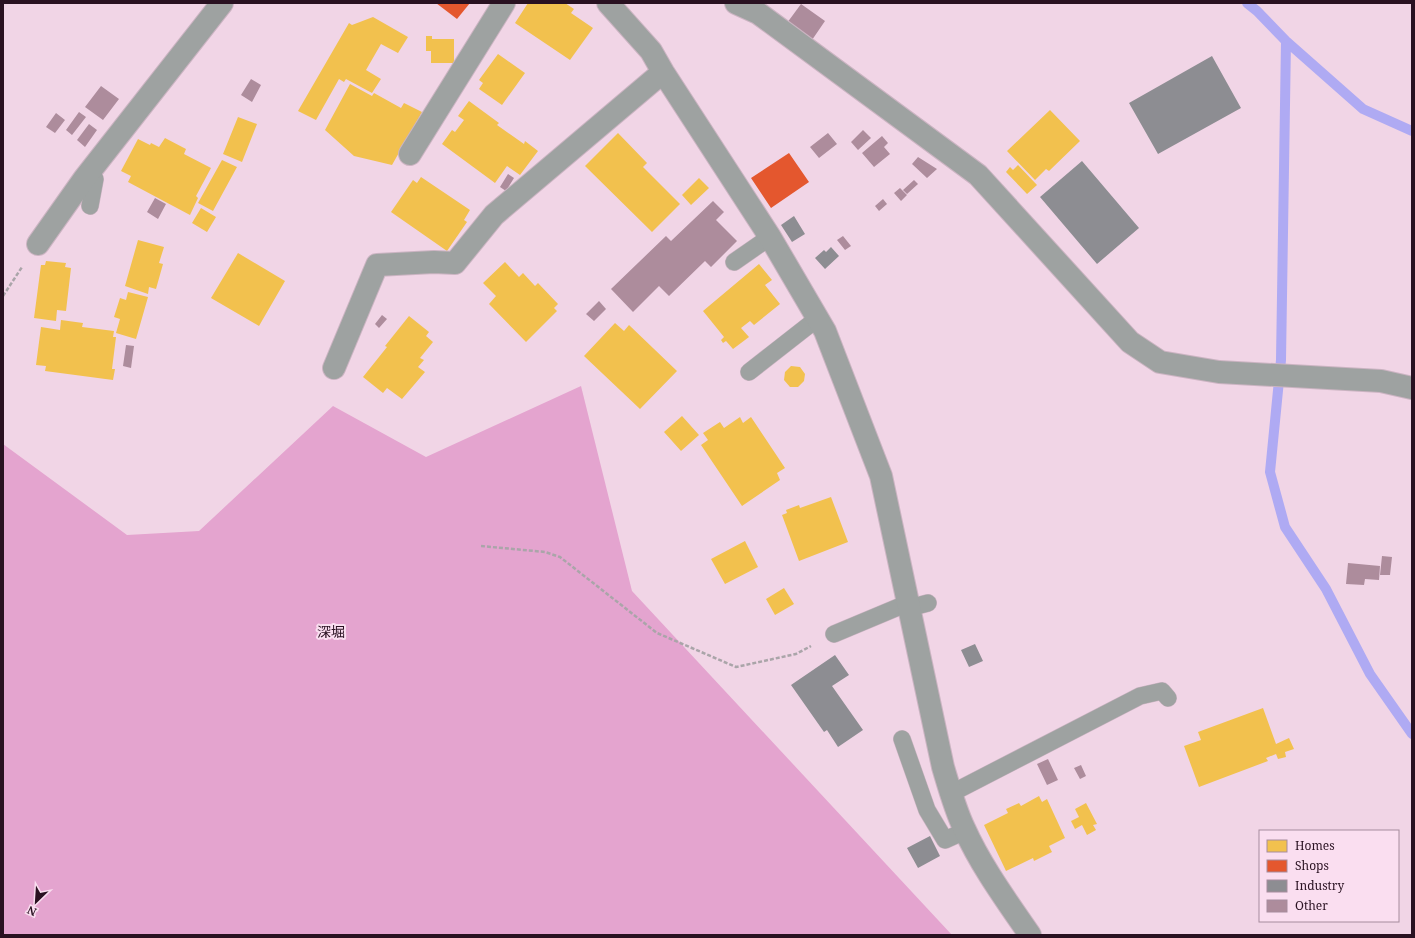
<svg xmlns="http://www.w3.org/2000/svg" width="1415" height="938" viewBox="0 0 1415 938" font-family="'Noto Serif','Noto Sans JP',serif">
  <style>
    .forest { fill: #e4a4cf }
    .homes { fill: #f2c14e }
    .shops { fill: #e4572e }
    .industry { fill: #8d8d92 }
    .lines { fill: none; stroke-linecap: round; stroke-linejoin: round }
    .stream { stroke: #afaaf3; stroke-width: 10 }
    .building { fill: #ad8c9c }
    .lane-casing { stroke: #cbb4c2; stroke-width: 18 }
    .street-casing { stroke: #cbb4c2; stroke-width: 24 }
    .path { stroke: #aaa5a9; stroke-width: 2.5; stroke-dasharray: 4 2; stroke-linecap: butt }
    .lane { stroke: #9ea2a1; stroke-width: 17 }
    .street { stroke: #9ea2a1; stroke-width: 22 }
    .labels { text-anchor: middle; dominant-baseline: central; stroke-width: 4; stroke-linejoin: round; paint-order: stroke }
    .neighbourhood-label { font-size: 14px; fill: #291121; stroke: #fadef0 }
  </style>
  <rect width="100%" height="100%" fill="#f1d5e6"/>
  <path class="forest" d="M581,386l51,205 320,344h-949v-491l124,91 72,-4 134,-125 93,51z"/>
  <path class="homes" d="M528,3h37l9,6 -3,4 22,15 -23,32 -55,-37z
    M373,17l35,20 -10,16 -17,-9 -15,26 15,9 -9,14 -26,-14 -2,3 -5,-3 -23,41 -18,-9 51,-88 3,2z
    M426,36h6v3h22v24h-23v-12h-5z
    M498,54l27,19 -23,32 -23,-16 4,-6 -4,-3z
    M350,84l22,12 2,-3 27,15 3,-5 18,9 -30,53 -38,-9 -29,-26z
    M469,101l30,22 -2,2 27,19 1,-3 13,10 -18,24 -13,-9 -12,17 -53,-39 10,-14 3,2 9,-12 -6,-4z
    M1050,110l30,31 -31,30 -3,-2 -11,11 -28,-29z
    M238,117l19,7 -15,38 -19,-8z
    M618,133l29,30 -4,4 37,37 -28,28 -67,-66z
    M165,138l21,11 -2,5 27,14 -15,28 2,2 -8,17 -62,-33 3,-6 -10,-5 17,-32 12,6 1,-2 8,4z
    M222,160l15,7 -24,44 -15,-8z
    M1018,165l19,20 -10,9 -21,-22 4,-5 3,3z
    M421,177l49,33 -6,10 3,2 -20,29 -56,-39 22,-32 4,3z
    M699,178l10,10 -18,17 -9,-10z
    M201,208l15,9 -9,15 -15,-9z
    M138,240l26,7 -5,16 4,1 -7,25 -7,-2 -1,7 -23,-8z
    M238,253l47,28 -26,45 -48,-28z
    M46,261l20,2 -1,4 6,1 -5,43 -9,-1 -1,11 -22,-3 7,-53h4z
    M505,262l14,15 4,-4 12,13 3,-3 20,21 -4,4 3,3 -31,31 -37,-38 7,-8 -13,-13z
    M759,264l13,16 -7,5 15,19 -26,21 -4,-4 -9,7 8,9 -16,12 -7,-8 -3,2 -2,-3 3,-3 -21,-26z
    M128,292l20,5 -12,42 -20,-6 4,-14 -6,-2 6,-19 6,2z
    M409,316l20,16 -3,4 7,6 -13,16 4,2 -6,7 7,5 -23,27 -15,-11 -4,5 -20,-16 24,-30 -2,-1z
    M61,320l22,3 -1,4 32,4 -1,6h3l-4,32h3l-2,11 -68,-9 1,-5 -10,-1 5,-38 19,3z
    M615,323l9,8 5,-6 48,46 -37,38 -56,-53z
    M791,366l9,1 5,7 -1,7 -6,6h-8l-6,-7 1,-8z
    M682,416l17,19 -18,16 -17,-19z
    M740,417l3,6 8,-6 34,51 -8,5 3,7 -38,26 -41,-61 7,-5 -5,-7 17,-11 4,6z
    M831,497l17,45 -49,19 -17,-46 5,-2 -1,-3 13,-5 1,3z
    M745,541l13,26 -33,17 -14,-25z
    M784,588l10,16 -19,11 -9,-16z
    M1263,708l13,36 13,-6 5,11 -9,3 1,5 -8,2 -2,-5 -10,4 2,3 -69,26 -15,-41 17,-6 -3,-8z
    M1039,796l3,6 5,-3 18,39 -16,8 3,6 -18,9 -1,-3 -27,13 -22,-46 24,-12 -2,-4 13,-6 2,3z
    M1086,803l11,21 -4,1 3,5 -9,5 -5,-10 -7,4 -4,-8 8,-4 -4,-8z"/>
  <path class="shops" d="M436,3h34l-13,16z
    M789,153l20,29 -38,26 -20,-30z"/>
  <path class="industry" d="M1212,56l29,52 -83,46 -29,-51z
    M1082,161l57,67 -42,36 -57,-67z
    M794,216l11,18 -13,8 -11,-17z
    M831,247l8,9 -14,13 -10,-11 9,-8 2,2z
    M975,644l8,17 -14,6 -8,-17z
    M835,655l14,20 -17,11 31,44 -25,17 -11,-17 -3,2 -33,-47z
    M930,836l10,20 -22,12 -11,-20z"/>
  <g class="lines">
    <path class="stream" d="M1247,3l10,8 29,30 77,68 49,22
      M1286,41l-5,319 -11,112 15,55 41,62 44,85 42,60"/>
  </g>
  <path class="building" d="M801,4l24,17 -13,19 -25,-17z
    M251,79l10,6 -9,17 -11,-7z
    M101,86l18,13 -16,21 -18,-13z
    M79,112l7,5 -14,18 -6,-5z
    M56,113l9,7 -10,13 -9,-6z
    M89,124l8,6 -12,17 -8,-7z
    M863,130l8,8 -13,12 -7,-8z
    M828,133l9,11 -18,14 -9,-11z
    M882,136l6,7 -4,4 6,7 -16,13 -12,-14z
    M918,157l19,12 -10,9 -15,-14z
    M508,174l6,4 -8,13 -6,-4z
    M914,180l4,4 -11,10 -4,-4z
    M900,188l7,7 -6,6 -7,-8z
    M155,198l11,6 -8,15 -11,-7z
    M883,199l4,5 -8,7 -4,-5z
    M713,201l11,11 -8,8 21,21 -26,26 -6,-6 -36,35 -10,-10 -26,26 -22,-23 55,-53 5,5z
    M843,236l8,10 -6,4 -8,-10z
    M599,301l7,8 -12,12 -8,-7z
    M382,315l5,4 -8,9 -4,-4z
    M126,345l8,1 -3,22 -8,-2z
    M1382,556l10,1 -2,18h-10z
    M1348,563l32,3 -1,14 -14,-1 -1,6 -18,-1z
    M1048,759l10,21 -11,5 -10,-21z
    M1081,765l5,11 -6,3 -6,-11z"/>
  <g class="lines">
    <defs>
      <path id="lane" d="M90,172l5,7 -5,27
        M734,262l36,-25
        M749,372l69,-54
        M909,608l19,-5
        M834,634l74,-31
        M902,739l25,71 18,30 20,-9
        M952,793l188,-97 22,-5 6,7"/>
      <path id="street" d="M608,3l43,48 12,21 107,165 55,94 56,145 62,291c6,20 12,42 21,61 17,38 42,72 66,107
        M736,3l22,10 220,162 152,167 30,20 59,10 162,9 31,7
        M410,154l94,-151
        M38,244l46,-65 138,-176
        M334,368l43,-103 57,-3 21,1 39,-48 169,-143"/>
    </defs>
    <use href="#lane" class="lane-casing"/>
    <use href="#street" class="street-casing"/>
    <path class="path" d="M3,296l19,-29
      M481,546l64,6 15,5 97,76 79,34 60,-13 15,-8"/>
    <use href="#lane" class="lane"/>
    <use href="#street" class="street"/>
  </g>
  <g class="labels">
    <g class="neighbourhood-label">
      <text x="331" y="631">深堀</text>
    </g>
  </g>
  <rect width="1415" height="938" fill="none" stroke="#291121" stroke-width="8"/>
  <rect x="1259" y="830" width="140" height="92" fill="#fadef0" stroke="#a68c9d"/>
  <rect x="1267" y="840" width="20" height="12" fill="#f2c14e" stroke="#a68c9d"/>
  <text x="1295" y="850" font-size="12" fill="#291121">Homes</text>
  <rect x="1267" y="860" width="20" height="12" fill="#e4572e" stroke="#a68c9d"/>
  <text x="1295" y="870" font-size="12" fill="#291121">Shops</text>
  <rect x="1267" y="880" width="20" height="12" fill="#8d8d92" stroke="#a68c9d"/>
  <text x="1295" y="890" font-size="12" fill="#291121">Industry</text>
  <rect x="1267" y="900" width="20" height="12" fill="#ad8c9c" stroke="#a68c9d"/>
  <text x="1295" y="910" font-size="12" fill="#291121">Other</text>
  <g transform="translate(36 902) rotate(205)" stroke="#fadef0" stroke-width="3" paint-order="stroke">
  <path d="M0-3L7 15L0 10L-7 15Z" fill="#291121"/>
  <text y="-6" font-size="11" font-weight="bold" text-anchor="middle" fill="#291121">N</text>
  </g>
</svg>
